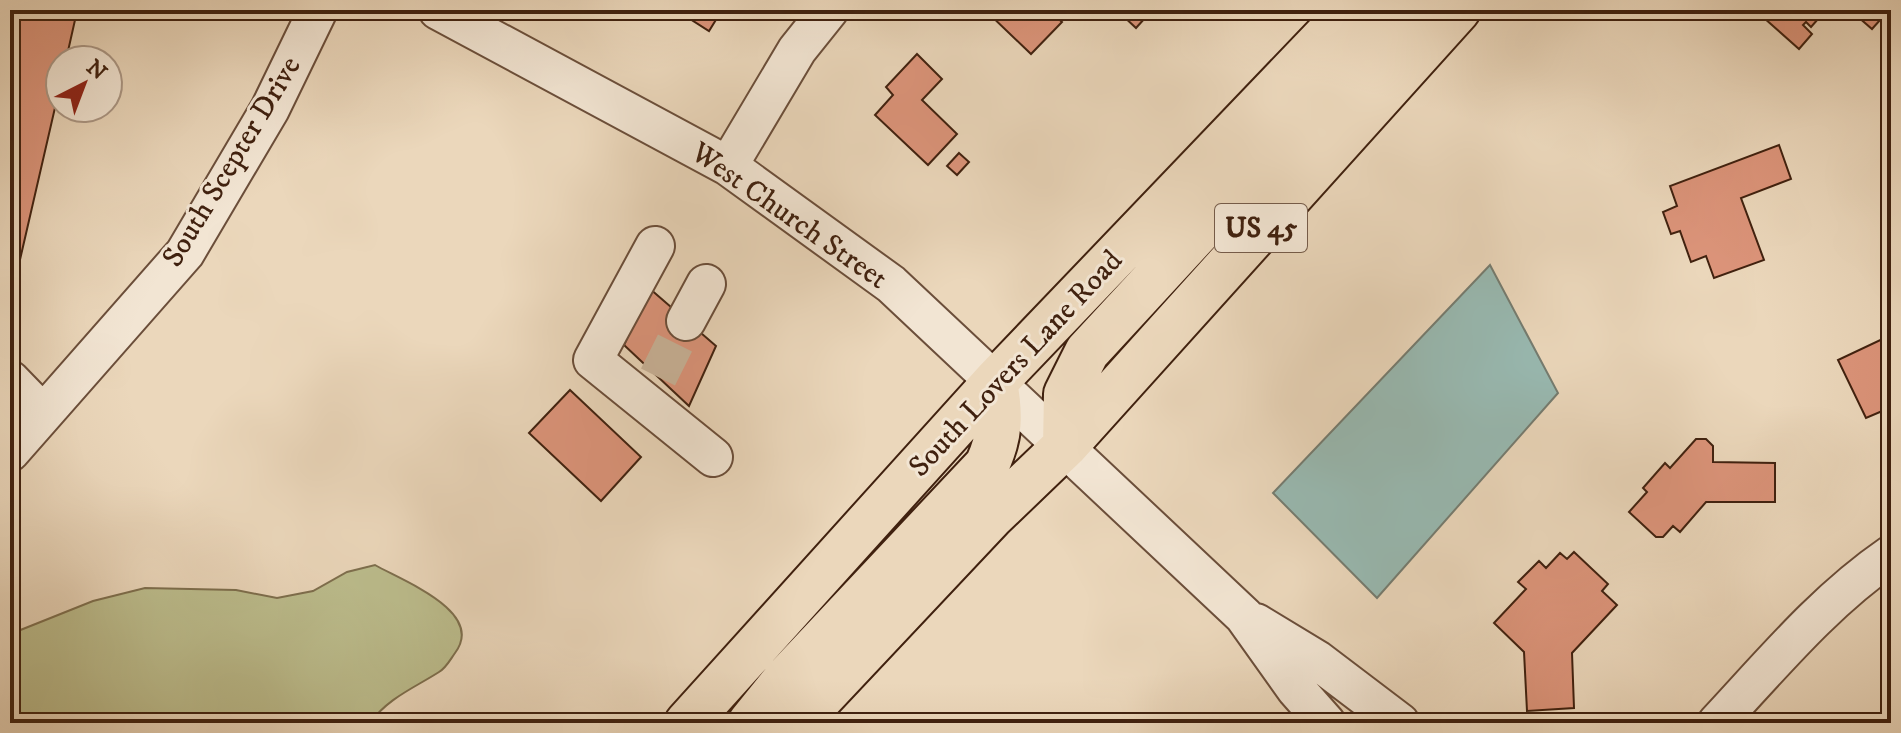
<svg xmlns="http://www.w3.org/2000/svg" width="1901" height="733" viewBox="0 0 1901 733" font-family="'IM FELL DW Pica',serif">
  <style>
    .green { fill: #bcbd8d; stroke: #7e6f4e; stroke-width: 2 }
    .water { fill: #98b9b1; stroke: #757c70; stroke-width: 2 }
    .building { fill: #dc947a; stroke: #40210f; stroke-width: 2 }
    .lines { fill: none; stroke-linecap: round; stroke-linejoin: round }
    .minor-tunnel { stroke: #c9b399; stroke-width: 38; stroke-dasharray: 38 19; stroke-linecap: butt }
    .minor-casing { stroke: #6b4e3a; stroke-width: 42 }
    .major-casing { stroke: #40210f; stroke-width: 48 }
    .minor { stroke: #f2e5d3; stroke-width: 38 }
    .major { stroke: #ebd7bb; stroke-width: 44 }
    .labels { text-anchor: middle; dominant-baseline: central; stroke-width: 6; stroke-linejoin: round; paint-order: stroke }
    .shield { fill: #f2e5d3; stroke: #755c4a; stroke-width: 2 }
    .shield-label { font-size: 28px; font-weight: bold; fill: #40210f }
    .street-label { font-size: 30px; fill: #40210f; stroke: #f2e5d3 }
  </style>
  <rect width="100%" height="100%" fill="#ebd7bb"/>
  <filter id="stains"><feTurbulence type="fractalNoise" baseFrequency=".0025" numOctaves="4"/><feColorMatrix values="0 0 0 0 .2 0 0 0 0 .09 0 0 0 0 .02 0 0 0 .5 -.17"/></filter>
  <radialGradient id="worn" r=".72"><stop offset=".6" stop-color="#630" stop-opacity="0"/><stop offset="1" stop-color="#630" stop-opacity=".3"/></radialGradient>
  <path class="green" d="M375,565c28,16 111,47 80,88 -5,7 -9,15 -16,19 -25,16 -51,26 -69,51h-360v-86l8,-6 75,-30 52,-13 91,2 41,8 36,-7 34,-19z"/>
  <path class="water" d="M1490,265l68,128 -181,205 -104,-105z"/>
  <path class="building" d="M10,10h21l44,10 -9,40h-6v26l-44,191 -6,-1z
    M676,10h46l-13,21z
    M985,10h64l13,12 -31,32z
    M1125,10h11l9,8 -9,10 -15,-14z
    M1755,10h71l-15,17 -5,-5 -3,3 9,9 -13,15z
    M1850,10h39l-17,19z
    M917,54l25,25 -20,21 35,34 -29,31 -53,-50 18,-20 -7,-8z
    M1779,145l12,34 -50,19 23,62 -50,18 -8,-22 -15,6 -11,-31 -9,3 -8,-22 14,-6 -7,-20z
    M959,153l10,9 -12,13 -10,-9z
    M649,288l67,58 -27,60 -65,-61z
    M1891,327v85l-4,-3 -21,9 -28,-58 51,-24 -3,-7z
    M570,390l71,67 -40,44 -72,-68z
    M1696,439h10l7,7v16l62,1v39h-69l-26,30 -7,-6 -10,11h-7l-27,-25 18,-20 -4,-4 22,-25 5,5z
    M1574,552l34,32 -6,7 15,14 -45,48 2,55 -47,3 -3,-59 -30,-29 32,-34 -8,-7 21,-21 7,7 14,-15 7,6z"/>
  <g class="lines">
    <path class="minor-tunnel" d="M658,377l28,-56"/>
    <defs>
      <path id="minor" d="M438,10l290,156 163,118 353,332 52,73 30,34
        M728,166l69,-116 32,-40
        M655,246l-62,114 120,97
        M686,321l20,-37
        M10,380l33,34
        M10,452l175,-199 85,-144 48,-99
        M1256,623l61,37 83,63
        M1717,723c55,-59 107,-122 174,-168"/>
      <path id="major" d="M1065,446l1,-52 21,-42 316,-342
        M687,723l308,-341 356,-372
        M750,723l34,-42 203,-216c14,-30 14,-51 8,-83
        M797,723l194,-206 74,-71 393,-436"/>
    </defs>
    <use href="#minor" class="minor-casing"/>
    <use href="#major" class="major-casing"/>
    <use href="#minor" class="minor"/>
    <use href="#major" class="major"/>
  </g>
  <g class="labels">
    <rect class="shield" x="1215" y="204" width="92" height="48" rx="6"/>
    <g class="shield-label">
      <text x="1261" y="228">US 45</text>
    </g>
    <g class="street-label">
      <text transform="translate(232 162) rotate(-59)">South Scepter Drive</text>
      <text transform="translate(789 216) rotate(35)">West Church Street</text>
      <text transform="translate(1016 364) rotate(-47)">South Lovers Lane Road</text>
    </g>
  </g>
  <rect width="1901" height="733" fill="none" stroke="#ebd7bb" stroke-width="40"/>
  <rect x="12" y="12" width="1877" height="709" fill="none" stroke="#40210f" stroke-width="4"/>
  <rect x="20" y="20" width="1861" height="693" fill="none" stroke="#40210f" stroke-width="2"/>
  <g transform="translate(84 84) rotate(42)"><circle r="38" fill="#f2e5d3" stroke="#ab9785" stroke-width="2"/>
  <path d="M0-6L14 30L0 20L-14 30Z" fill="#8f2418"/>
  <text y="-12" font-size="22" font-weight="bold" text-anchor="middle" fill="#40210f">N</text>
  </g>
  <rect width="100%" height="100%" filter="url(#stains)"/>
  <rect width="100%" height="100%" fill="url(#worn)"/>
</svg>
